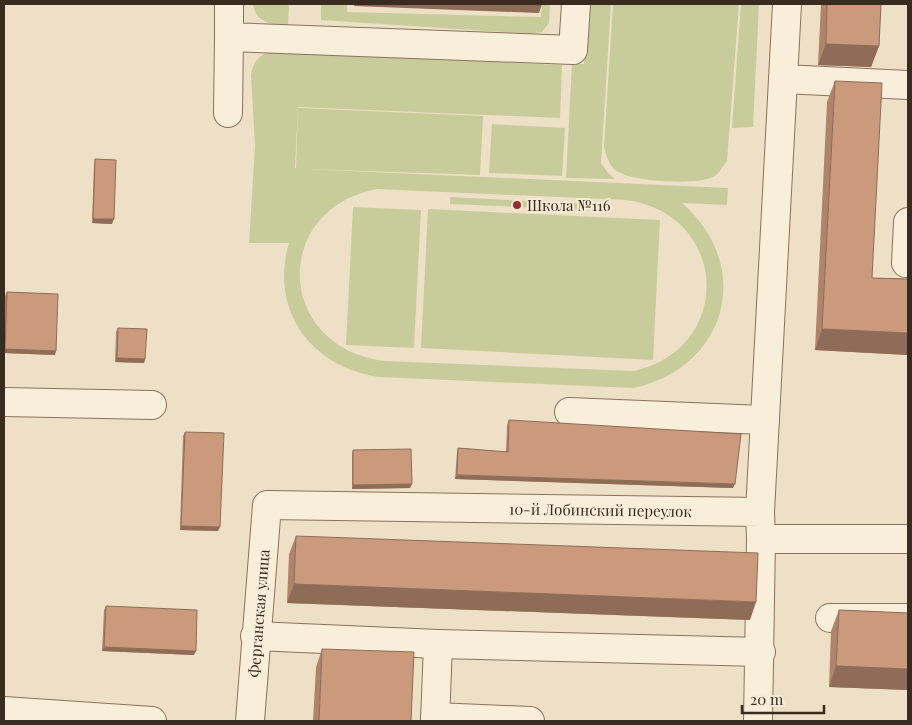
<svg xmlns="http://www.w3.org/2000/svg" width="912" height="725" viewBox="0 0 912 725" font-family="'Playfair Display',serif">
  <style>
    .green { fill: #c8cc9a; fill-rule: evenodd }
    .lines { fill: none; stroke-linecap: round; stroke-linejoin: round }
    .minor-casing { stroke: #89725c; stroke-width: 30 }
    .minor { stroke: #f8eed9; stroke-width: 28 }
    .wall { fill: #af846b }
    .shaded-wall { fill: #8e6c57 }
    .building { fill: #cb9a7c; stroke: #8e6c57 }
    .poi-dot { fill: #972d32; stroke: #f5ebd5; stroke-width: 2 }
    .labels { text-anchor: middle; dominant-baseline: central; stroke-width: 4; stroke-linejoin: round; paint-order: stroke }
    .poi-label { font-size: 15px; fill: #392b1f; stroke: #f5ebd5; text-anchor: start }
    .street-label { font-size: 15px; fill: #392b1f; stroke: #f5ebd5 }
  </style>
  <rect width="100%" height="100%" fill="#eee0c6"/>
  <path class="green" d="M253,4h36l-1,22c-17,-2 -32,-3 -35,-22z
    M321,4h26v8l194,5 1,-13h8l-1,19 -7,9 -11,2 -210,-14z
    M586,4h25l-10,159 7,10 7,6 -49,-1 6,-114h12z
    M613,4h126l-12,157c-4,5 -7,11 -12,15 -15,10 -86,6 -100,-6 -7,-7 -9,-15 -11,-24z
    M741,4h18l-6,123 -21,1z
    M269,51l293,14 -2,53 -262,-11 -3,61h-3h4l2,-60 185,8 -3,59 -175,-6 423,19 -1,17 -45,-2c73,64 45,165 -49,185l-253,-11c-68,-9 -111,-66 -91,-134h-40l6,-97 -4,-71c2,-13 7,-18 18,-24zM377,189l249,11c103,14 109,148 8,171l-250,-10c-109,-14 -113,-152 -7,-172z
    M492,124l73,4 -3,48 -73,-3z
    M450,197l161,8v6l-161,-7z
    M353,207l68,3 -7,138 -68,-3z
    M428,209l232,11 -7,140 -232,-12z"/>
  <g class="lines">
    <defs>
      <g id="minor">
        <path d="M229,4v33l344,13 3,-46"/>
        <path d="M783,79l125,6"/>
        <path d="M228,113l1,-76"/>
        <path d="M908,222l-2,41h2"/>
        <path d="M4,402l148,3"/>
        <path d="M569,412l196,8"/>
        <path d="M760,512l27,-508"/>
        <path d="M830,618h78"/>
        <path d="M255,636l183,8 323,8"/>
        <path d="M4,711l148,10"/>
        <path d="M435,717l95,4"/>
        <path id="s1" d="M250,721l17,-216 493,7 1,27h147"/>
        <path d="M435,721l3,-77"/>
        <path d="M758,721l3,-182"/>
      </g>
    </defs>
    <use href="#minor" class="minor-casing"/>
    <use href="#minor" class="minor"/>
  </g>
  <path class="wall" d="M821,4h60l-2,42 -8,21 -53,-2z
    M835,81l37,197 36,1v76l-93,-5 12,-248z
    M95,159l17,65 -20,-1 2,-59z
    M7,292l48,63 -51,-2 1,-57z
    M118,328l27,31 -1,4 -29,-1 1,-30z
    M509,420l224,68 -278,-9 2,-27 1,-4 48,4 1,-27z
    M185,432l33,99 -38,-1 3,-94z
    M353,450l57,38 -58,1v-35z
    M296,536l454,84 -463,-17 2,-49z
    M106,606l88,49 -92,-4 2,-41z
    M839,610l69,3v77l-79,-3 2,-56z
    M322,649l89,72h-98l3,-54z"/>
  <path class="shaded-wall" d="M355,4h187l-3,9 -185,-7z
    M826,44l53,2 -8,21 -53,-2z
    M93,219h21l-2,5 -20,-1z
    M822,329l86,4v22l-93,-5z
    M5,349l51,2 -1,4 -51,-2z
    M117,358l28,1 -1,4 -29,-1z
    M457,475l278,9 -2,4 -278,-9z
    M412,484l-2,4 -58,1 1,-4z
    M181,526l39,1 -2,4 -38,-1z
    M294,584l462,18 -6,18 -463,-17z
    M104,647l92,4 -2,4 -92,-4z
    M836,666l72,3v21l-79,-3z"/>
  <path class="building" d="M827,4h54l-2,42 -53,-2z
    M835,81l47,2 -10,195 36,1v54l-86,-4z
    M95,159l21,1 -2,59h-21z
    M7,292l51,2 -2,57 -51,-2z
    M118,328l29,1 -2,30 -28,-1z
    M509,420l232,14 -6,50 -278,-9 1,-27 50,4z
    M185,432l39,1 -4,94 -39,-1z
    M411,449l1,35 -59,1v-35z
    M296,536l462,17 -2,49 -462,-18z
    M106,606l91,4 -1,41 -92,-4z
    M839,610l69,3v56l-72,-3z
    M322,649l92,3 -3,69h-92z"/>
  <circle class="poi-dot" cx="517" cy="205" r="5"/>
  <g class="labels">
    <g class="poi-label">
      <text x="527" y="205">Школа №116</text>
    </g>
    <g class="street-label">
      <text stroke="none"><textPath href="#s1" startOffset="550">10-й Лобинский переулок</textPath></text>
      <text stroke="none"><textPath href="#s1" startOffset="108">Ферганская улица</textPath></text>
    </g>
  </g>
  <rect width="912" height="725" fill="none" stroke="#392b1f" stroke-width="10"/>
  <path d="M742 705v8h82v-8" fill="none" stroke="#392b1f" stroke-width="2.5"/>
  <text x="750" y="705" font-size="15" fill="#392b1f" stroke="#f5ebd5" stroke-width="4" paint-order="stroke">20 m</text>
</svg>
